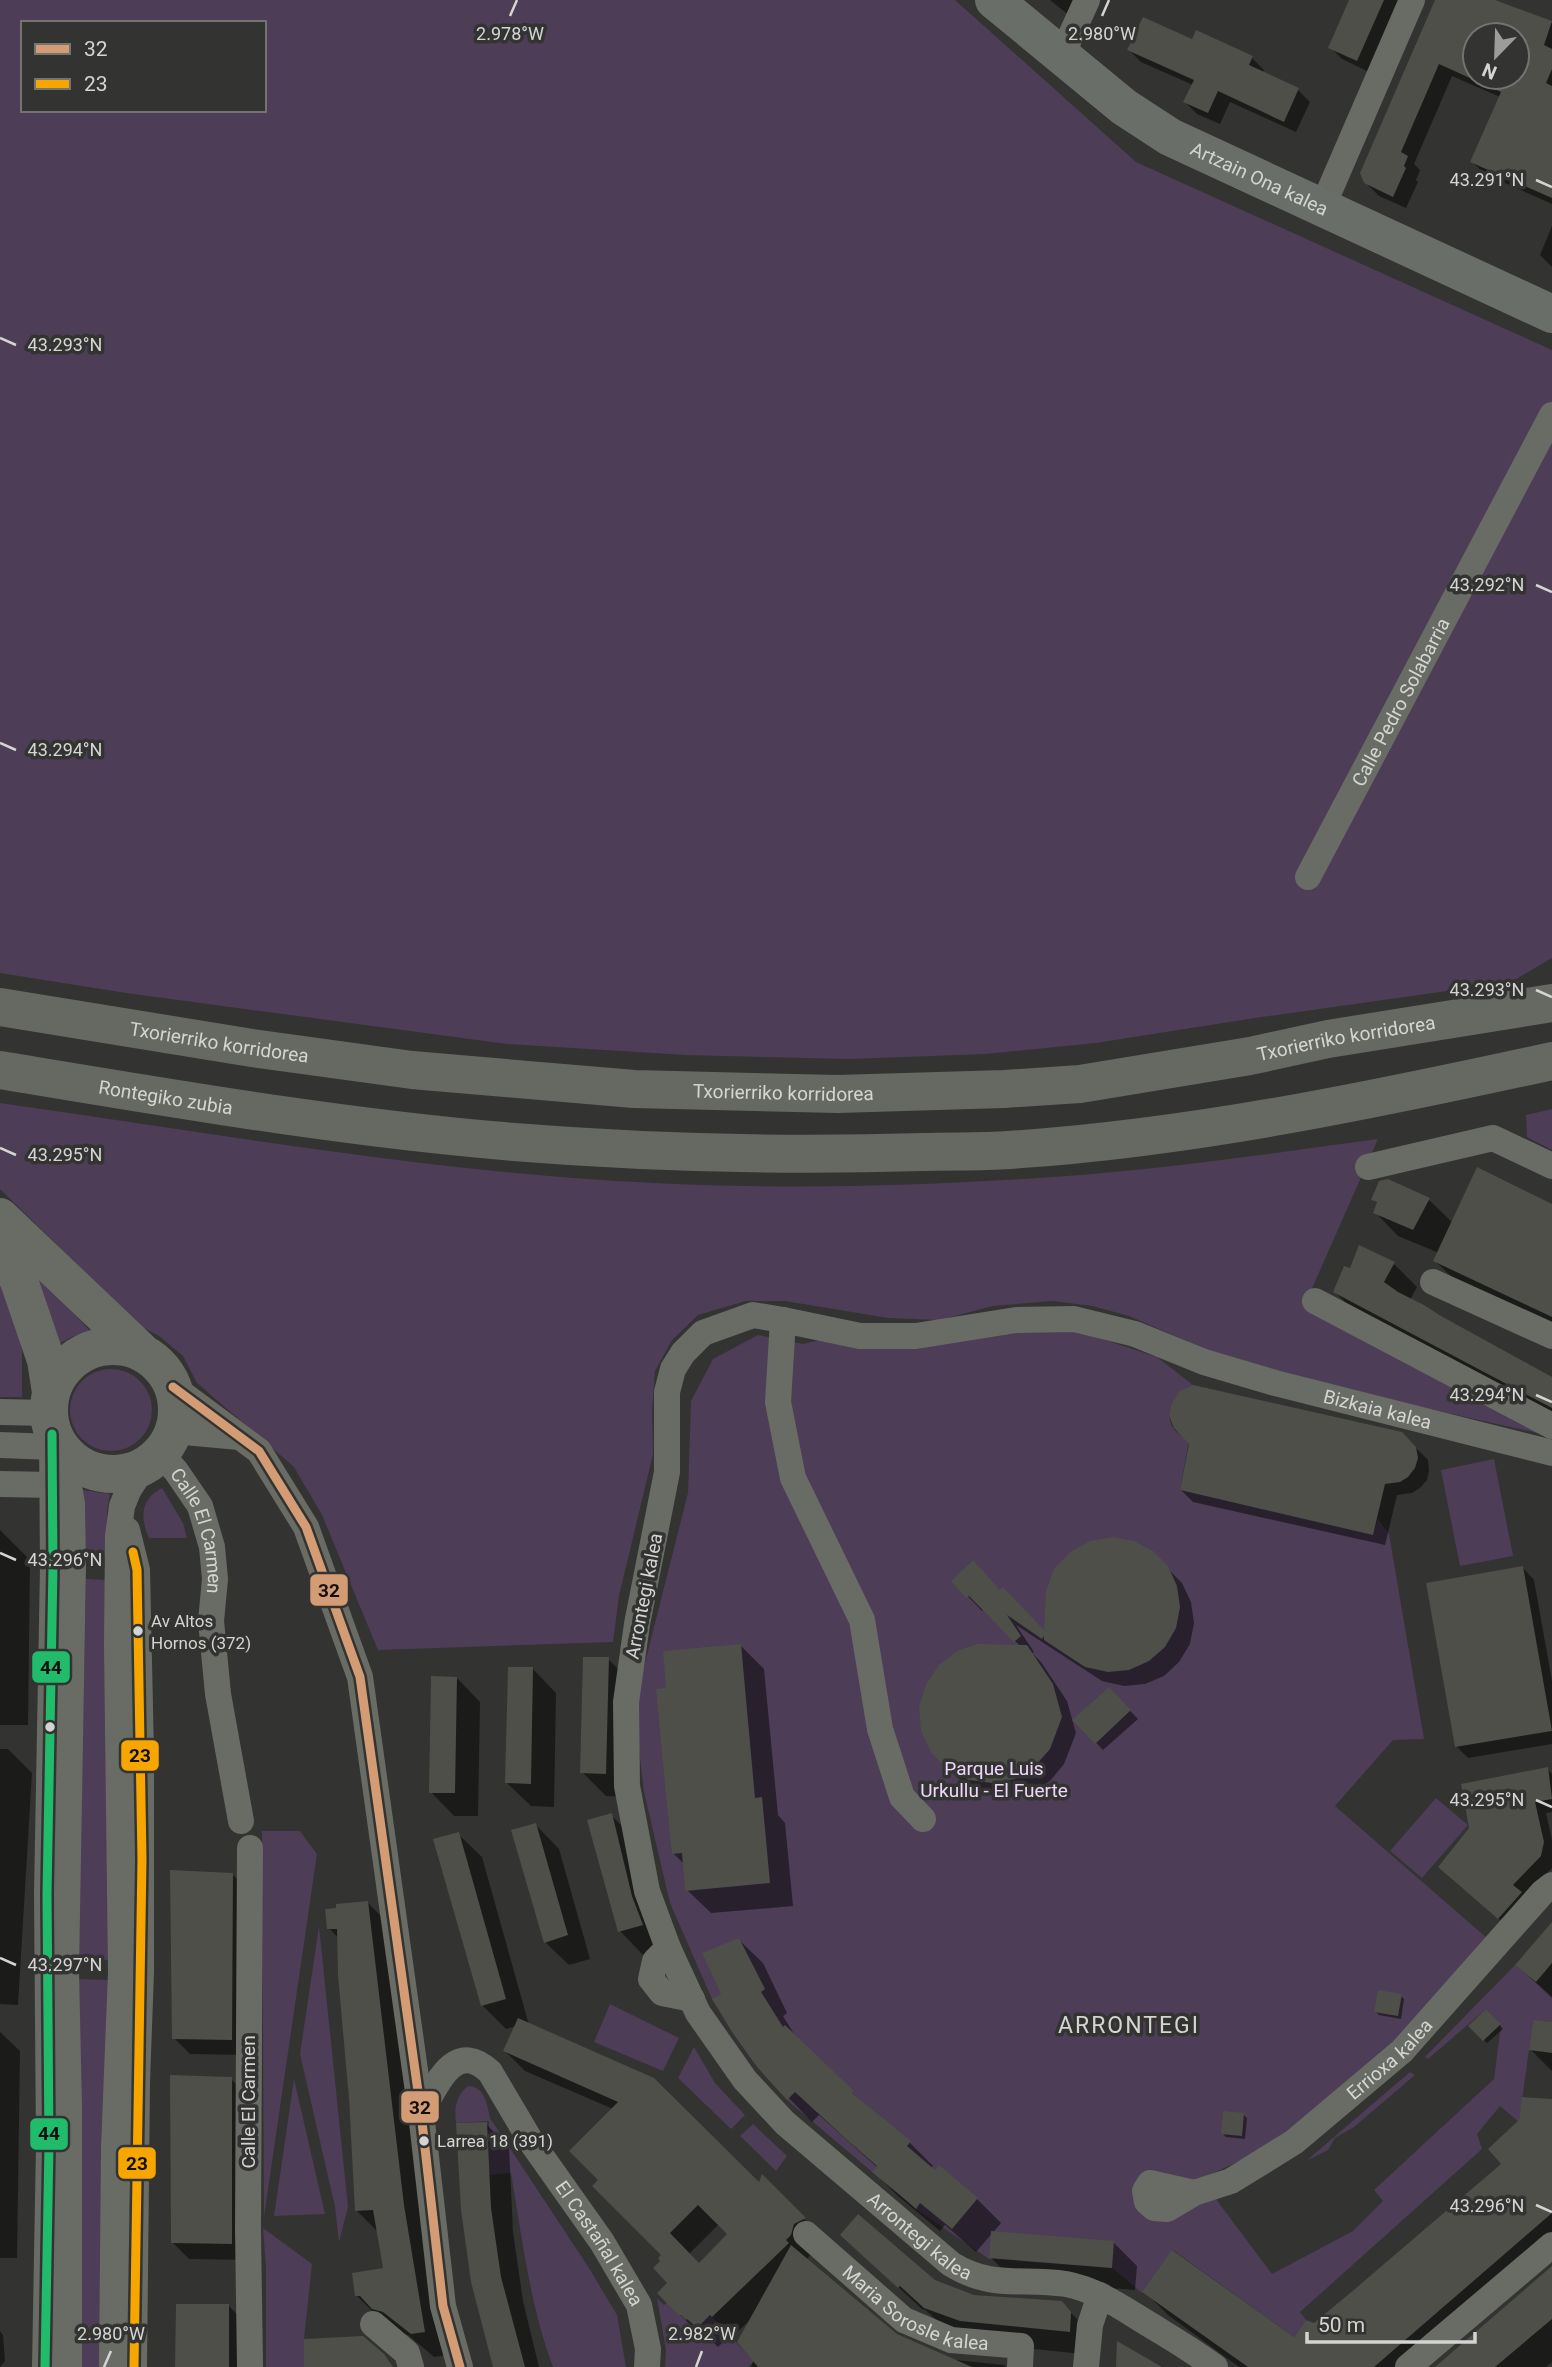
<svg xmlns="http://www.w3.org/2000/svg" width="1552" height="2367" viewBox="0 0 1552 2367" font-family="Roboto,sans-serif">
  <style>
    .green { fill: #4d3d56; fill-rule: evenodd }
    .shadow { fill: #0007; fill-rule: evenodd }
    .building { fill: #4d4f48; fill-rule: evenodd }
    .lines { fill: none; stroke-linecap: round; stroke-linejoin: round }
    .street { stroke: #696c65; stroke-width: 26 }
    .secondary { stroke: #6a6e68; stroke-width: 38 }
    .primary { stroke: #696b65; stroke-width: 38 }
    .highway { stroke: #666962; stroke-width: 38 }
    .bus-1-casing { stroke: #333431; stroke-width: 14 }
    .bus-2-casing { stroke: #333431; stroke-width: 14 }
    .bus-3-casing { stroke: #333431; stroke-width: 14 }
    .bus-1 { stroke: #d39c74; stroke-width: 9 }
    .bus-2 { stroke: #f7a600; stroke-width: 9 }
    .bus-3 { stroke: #20bc6c; stroke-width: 9 }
    .ticks { fill: none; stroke: #d4d5d3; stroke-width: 2.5 }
    .bus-dot { fill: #d4d5d3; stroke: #333431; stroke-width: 2.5 }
    .labels { text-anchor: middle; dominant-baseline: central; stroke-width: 7; stroke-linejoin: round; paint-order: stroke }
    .bus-label { font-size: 17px; fill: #d4d5d3; stroke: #333431; text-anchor: start }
    .street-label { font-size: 19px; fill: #d4d5d3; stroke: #333431 }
    .park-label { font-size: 19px; fill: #f0d6fe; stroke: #333431 }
    .quarter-label { font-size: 23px; letter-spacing: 2px; fill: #d4d5d3; stroke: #333431 }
    .ticks-label { font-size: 18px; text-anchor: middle; fill: #d4d5d3; stroke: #333431; stroke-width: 7; stroke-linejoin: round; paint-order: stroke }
    .line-badge { stroke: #333431; stroke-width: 2.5 }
    .pale-badge-label { font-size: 19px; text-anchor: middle; font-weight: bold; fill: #111 }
  </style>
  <rect width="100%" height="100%" fill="#333332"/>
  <path class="green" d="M0,0h955l181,162 416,188v608l-41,24 -256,36 -159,25 -110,11 -137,5 -164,-4 -178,-11 -381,-51 -126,-20zM23,23h241v87h-241z
    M0,1103c190,27 381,60 573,75 164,13 331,10 494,-2 104,-8 208,-23 311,-37l-72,163 236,132 -251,-56 -70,-22 -92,-40 -37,-10 -39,-5 -60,5 -54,14 -51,-2 -103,-17h-39l-48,14 -26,25 -17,31 -3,40 1,43 -34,142 -6,46 -235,8 -56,-135 -28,-48 -97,-84 -14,-27 -24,-20 -19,-10 -140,-137z
    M1552,1109v41l-25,-13 -1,-22z
    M0,1232l91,100 -17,4 -16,8z
    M0,1281l22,60v56h-22z
    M864,1330l217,2 76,25 36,28c-24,12 -36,43 -4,54l-9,51 193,44 5,-15 11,15 35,205 -31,1 -58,66 153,133 -68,79 -81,77 -85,59 -53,25 71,95 81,-43 30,-30 -9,-11 120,-111 7,-54 -15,-16 -58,50 -3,-2 90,-92 37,31v26l-19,-1 -14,101 -19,-16 -23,28 5,15 -182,163 6,8 -12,17 -121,-87 -31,43 -30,-25 -123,-9 -73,-50 -129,-109 -33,-37 -22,-31 -20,-33 -42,-96 -26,-111 -10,-86 54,-213 3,-92 22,-42 45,-24 45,9z
    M70 1410a41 41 0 1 1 82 0a41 41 0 1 1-82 0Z
    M1494,1459l19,97 -53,10 -19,-96z
    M162,1488l21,35 4,15h-38c-9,-20 -9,-39 13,-50z
    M83,1490l27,4 -3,17 -1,47h-21z
    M86,1579l19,1 4,380 -31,-1z
    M1436,1798l32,27 -46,53 -32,-27z
    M262,1831h38l17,23 -53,363z
    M319,1926l29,281 -9,35 -4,-35 -35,-153z
    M76,1979l33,1 -6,387h-25z
    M610,2004l69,34 -16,33 -69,-29z
    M694,2047l21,36 30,32 -14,14 -53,-51z
    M1410,2072l5,3 -61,52 -19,11 -7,12 -22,11z
    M294,2079l31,135 -51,2z
    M468,2086c17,1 19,18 22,32l99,150 28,47 9,52h-73c-23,-61 -31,-129 -42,-194l-22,2 -8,-43 8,-1v-10l-33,2c-2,-15 0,-27 12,-37z
    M753,2124l34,32 -11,15 -36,-35z
    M263,2228l49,36 -8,75v28h-38v-99z
    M657,2298l7,7 3,-2 12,13 2,-1 5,5 1,-1 9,9 14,-13 44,46 -6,6h-83l1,-17z"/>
  <path class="shadow" d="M1050,0h49l-13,29z
    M1351,0h50l-32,72 -27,-13 -12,-12z
    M1437,0h53l62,23v181l-67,-30 -13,-12 28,-65 -48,-21 -38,88 6,6 -4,10 2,2 -12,26 -27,-12 -14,-14zM1475,35h42v42h-42z
    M1197,33l55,25 12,12 -2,3 36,17 12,12 -14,30 -66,-30 -10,22 -23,-10 -12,-12 8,-17 -52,-23 -12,-12 64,-8z
    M1552,226v41l-12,-12z
    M1388,1180l41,20 24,23 99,-17v122l-93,-44 -24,-23 4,-8 -41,-17 -23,-24 3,-8 -5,-5z
    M1394,1264l23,23 -7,13 70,41 72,37v40l-193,-102 -24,-24 16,-21z
    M1402,1434l26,26 1,11 -2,9 -7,8 -8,5 -15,2 -12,50 -192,-43 -12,-12z
    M0,1530l30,30 -2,165h-28z
    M1152,1553l30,30 9,19 3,21 -4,21 -11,18 -15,14 -19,8 -21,2 -22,-5 -86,-56 18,27 -2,1 9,9 26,39 9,32 -12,31 -14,17 -20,12 -22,5 -23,-4 -21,-10 -15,-16 72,-121 -37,-38 -2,2 -29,-30 47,10 46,43z
    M1523,1568l11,12 18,101v63l-84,14 -12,-12z
    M740,1645l24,24 14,146 7,8 8,83 -82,7 -24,-23 -2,-25 -12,-12 -5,-163z
    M608,1659l23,23 -2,115 -23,-1 -24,-24z
    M533,1669l23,24 -2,114 -23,-1 -24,-23z
    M457,1678l23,24 -2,114h-24l-23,-24z
    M1109,1689l29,30 -35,31 -28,-30z
    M0,1749h8l24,24 -14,232 -18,-1z
    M1547,1769l5,5v38l-6,1 6,27v28l-28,29 -13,32 -59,-50z
    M611,1815l24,24 30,110 -22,6 -23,-24z
    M536,1825l23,24 31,110 -21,6 -24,-23z
    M458,1834l24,23 47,168 231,160 2,-7 62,61 -18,21 90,76 50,23 58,6 2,2h-255l3,-8 -4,-39 -17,16 -2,-2 -13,13 -9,-9 -7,-5 -2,2 -41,-42 11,-10 -7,-22 1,-6 -63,-75 12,-71 -88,-38 -20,-20 11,-25 -10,3 -24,-24zM719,2224l10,10 -29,31 -11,-11z
    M232,1874l16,16v165l-58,-1 -16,-16z
    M368,1903l23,23 56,429 -13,2 -26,-22 -11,-3 -17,-13 -23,-23 28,-27 -6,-36 -23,-23 -17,-271 -10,-11z
    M1552,1926v72l-35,-33z
    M739,1940l24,23 24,50 -4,3 16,26 71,68 40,33 23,23 -2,2 5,4 3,-4 38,31 24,24 -25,29 -31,-27 -5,6 -42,-35 -24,-24 4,-4 -59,-53 -7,7 -53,-55 -35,-72z
    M1401,1996l3,3 -3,20 -22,-4 -3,-3z
    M1486,2011l17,18 -16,14 -16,-17z
    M1552,2024v47l-21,-21z
    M0,2032l20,19 -3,207h-17z
    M231,2079l16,16v165l-58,-1 -16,-16z
    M1552,2101v156l-126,110h-187l-71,-52 -23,-23 150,47 19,-14 189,-161z
    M1244,2115l3,3 -2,21 -19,-2 -4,-4z
    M486,2124l23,23 4,85 10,69 16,66h-44z
    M842,2235l92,47 40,14 87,7 24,24 8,28 -108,-11 -35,-13 -26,-22 -1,1z
    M1113,2242l24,24 -2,24 -120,-9 -24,-23z
    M1552,2268v94l-6,5h-99z
    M229,2306l23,24v37h-75z
    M0,2331l3,4 2,26 -5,6z"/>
  <path class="building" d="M1349,0h35l-27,61 -29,-13z
    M1435,0h60l57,21 -8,24 8,4v20l-6,14 6,3v112l-82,-36 31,-70 -62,-28 -38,88 7,4 -4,10 2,2 -13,29 -29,-14 -4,-10zM1475,35h42v42h-42z
    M1143,17l49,22 4,-9 57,26 -4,9 50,23 -15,34 -66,-31 -10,22 -25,-11 11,-22 -67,-30z
    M1477,1167l75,37v113l-119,-56z
    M1388,1179l42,19 -17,32 -40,-17 4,-11 -6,-2 8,-19z
    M1359,1245l36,17 -11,20 14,10 26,13 17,11 111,61v31l-219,-116 11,-26 6,2z
    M1193,1385l209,47 14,15 2,11 -3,10 -7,9 -8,5 -15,2 -12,51 -193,-45 9,-46 -15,-16 -5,-13 3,-12 8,-12z
    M1113,1537l21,4 19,10 15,15 9,20 3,21 -4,21 -11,19 -16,14 -20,9 -21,2 -23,-5 -41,-27v-4l-2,3 -35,-24 14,21 -7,6 -45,-46 -3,2 -15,-17 22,-21 27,30 3,-3 41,43 2,-39 8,-22 16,-17 20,-11z
    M1523,1566l29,165 -97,16 -29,-164z
    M741,1644l14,154 7,-1 8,86 -85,8 -3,-38 -10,1 -5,-48 -11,-117 10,-1 -3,-37z
    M978,1644l49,1 26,39 9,33 -12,32 -15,17 -20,13 -23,4 -23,-3 -22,-11 -16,-17 -10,-21 -2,-24 7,-23 13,-19 18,-14z
    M583,1657h26l-3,117 -26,-1z
    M508,1667h25l-2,117 -26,-1z
    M431,1676l26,1 -2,116h-26z
    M1109,1687l22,23 -36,34 -23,-24z
    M1548,1767l4,32 -17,3 9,40 -3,14 -28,29 9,7 -24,27 -60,-52 31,-39 -8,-44z
    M612,1813l20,83 11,29 -25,7 -31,-112z
    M536,1823l32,112 -24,8 -33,-113z
    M459,1832l47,167 -25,7 -48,-167z
    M170,1870l63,3 -1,167 -60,-1z
    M368,1901l36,304 21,127 -14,2 -28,-22 -11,-3 -12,-13h-5l-3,-23 31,-5 -10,-58 -18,1 -6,-112 -11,-124 -1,-46h-10l-2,-20 11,-1v-4z
    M1552,1922v41l-16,19 -21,-17z
    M739,1938l26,51 -4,3 22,35 2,-2 69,66 -2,2 59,48 -4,5 28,24 4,-5 39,33 -26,31 -32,-26 -4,6 -9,-8 -35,-29 5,-6 -31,-27 -51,-47 -8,8 -29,-32 -25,-35 -21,-34 9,-5 -19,-41z
    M1378,1990l24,4 -4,22 -24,-4z
    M1486,2009l15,15 -18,17 -15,-15z
    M518,2018l136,60 105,104 3,-8 44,44 -12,6 -3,11 -5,5 3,3 -77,74 -2,-2 -13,13 -10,-9 -1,1 -5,-5 -2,1 -22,-23 10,-10 -14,-15 7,-7 -2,-3 3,-3 -69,-69 6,-6 -29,-29 49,-49 -115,-51zM698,2205l29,29 -28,29 -29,-30z
    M1533,2020l19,2v31l-23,-3z
    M170,2075l62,2v167l-61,-1z
    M1522,2097l30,2v114l-178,154h-126l-106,-75 30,-42 122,87 12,-17 8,3 35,-29 152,-130 -13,-15 31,-29z
    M1223,2111l21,2 -2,23 -21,-2z
    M487,2122l4,86 10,69 24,90h-32l-22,-85 -10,-72 -5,-87z
    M858,2214l77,66 39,15 88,6 9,11 -1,20 -110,-11 -36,-13 -24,-22 -2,2 -58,-53z
    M991,2231l123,10 -2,27 -123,-10z
    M791,2245l106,89 75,33h-214l-21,-25z
    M1552,2266v53l-57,48h-60z
    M176,2304h53v63h-54z
    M363,2336l21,18 9,13h-89v-28z
    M1117,2341l45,26h-46z"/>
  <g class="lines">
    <g class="street">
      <path d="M1061,57l26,-57"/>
      <path d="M1322,208l90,-208"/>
      <path id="s1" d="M1308,877l244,-462"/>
      <path d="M1368,1167l125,-29 59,28"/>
      <path d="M1433,1282l119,54"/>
      <path d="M1315,1301l237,125"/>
      <path id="s2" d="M783,1320l-30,-5 -50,18 -20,20 -10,16 -6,23v80l-30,152 -11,78 1,84 20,105 21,57 30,65 47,67 40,43 166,141c42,26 70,13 115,20 32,6 59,26 86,42 21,13 43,26 63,41"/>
      <path d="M173,1387l86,64 47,76 54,150 61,436 22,193 17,61"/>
      <path d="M0,1412l48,1"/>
      <path d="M174,1431l65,6"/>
      <path d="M0,1445l53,2"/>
      <path id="s3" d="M161,1454l15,17 24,35 12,41 3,32 -4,42 7,73 23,127"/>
      <path d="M0,1484l54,1"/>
      <path d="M127,1530l10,40 4,184v218l-4,110 -3,285"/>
      <path id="s4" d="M923,1819l-21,-22 -22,-68 -18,-109 -69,-142 -15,-76 5,-82 77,16h56l100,-16 58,-1 61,15 69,28 71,21 277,70"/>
      <path d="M250,1848l-2,382 2,137"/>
      <path d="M668,1948l-13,13 -4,18 11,14 30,6"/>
      <path id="s5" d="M421,2113c15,-27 33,-75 69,-41l42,71 70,99 37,63 9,44 -1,18"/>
      <path id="s6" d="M1194,2193l-44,-10 -5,8 2,11 7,6 13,1 27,-16 37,-12 63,-39 108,-91 141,-159 9,-7"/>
      <path id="s7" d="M806,2234l98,86 47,20 70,6 -1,21"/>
      <path d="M373,2324l34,29 4,14"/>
      <path d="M45,2367l4,-222 -2,-251 6,-327 -1,-133"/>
      <path d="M69,2367v-261l-3,-135 7,-404 -1,-63 -3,-18"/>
      <path d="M112,2367l2,-219 7,-176 -4,-327 1,-109 4,-30 7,-17 15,-22"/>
      <path d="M1086,2367l4,-42 10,-30"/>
      <path d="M1408,2367l144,-122"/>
    </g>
    <path class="secondary" id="s8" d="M994,0l130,107 46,30 382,177"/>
    <path class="primary" d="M0,1217l144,137
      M0,1255l18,23 28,82 5,32
      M49 1410a64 64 0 1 1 128 0a64 64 0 1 1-128 0Z"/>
    <g class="highway">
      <path id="s9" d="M0,1007l252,41 160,22 222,19 204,5 166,-5 76,-5 170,-28 78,-17 224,-36"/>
      <path id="s10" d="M0,1070c170,28 342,58 514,72 136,11 272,14 409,10 28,-1 57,0 86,-2 183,-12 364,-50 543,-89"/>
    </g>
    <defs>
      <path id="bus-1" d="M173,1387l86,64 47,76 54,150 61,436 22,193 17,61"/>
      <path id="bus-2" d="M133,1552l4,18 5,289 -8,508"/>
      <path id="bus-3" d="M45,2367l4,-222 -2,-251 6,-327 -1,-133"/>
    </defs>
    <use href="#bus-1" class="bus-1-casing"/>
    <use href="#bus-2" class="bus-2-casing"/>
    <use href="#bus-3" class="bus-3-casing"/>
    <use href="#bus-1" class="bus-1"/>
    <use href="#bus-2" class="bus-2"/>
    <use href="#bus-3" class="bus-3"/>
  </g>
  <path class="ticks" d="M510,16l7,-16M1102,16l7,-16M1536,180l16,7M0,338l16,7M1536,585l16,7M0,743l16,7M1536,990l16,7M0,1148l16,7M1536,1395l16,7M0,1553l16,7M1536,1800l16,7M0,1958l16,7M1536,2205l16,7M104,2367l7,-16M696,2367l6,-16"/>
  <g class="bus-dot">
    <circle cx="138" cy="1631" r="6"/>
    <circle cx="50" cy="1727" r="6"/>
    <circle cx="424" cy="2141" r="6"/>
  </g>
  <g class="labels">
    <g class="bus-label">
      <text x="151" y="1621">Av Altos<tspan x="151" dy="22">Hornos (372)</tspan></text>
      <text x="437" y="2141">Larrea 18 (391)</text>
    </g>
    <g class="street-label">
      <text stroke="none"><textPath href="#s8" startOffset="322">Artzain Ona kalea</textPath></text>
      <text stroke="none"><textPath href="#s1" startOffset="198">Calle Pedro Solabarria</textPath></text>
      <text stroke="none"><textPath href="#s9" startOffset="1356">Txorierriko korridorea</textPath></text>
      <text stroke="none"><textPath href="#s9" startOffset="222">Txorierriko korridorea</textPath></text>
      <text stroke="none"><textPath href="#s9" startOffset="789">Txorierriko korridorea</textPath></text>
      <text stroke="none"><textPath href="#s10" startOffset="168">Rontegiko zubia</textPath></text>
      <text stroke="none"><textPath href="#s4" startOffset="1141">Bizkaia kalea</textPath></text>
      <text stroke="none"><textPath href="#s3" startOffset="88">Calle El Carmen</textPath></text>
      <text transform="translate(644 1596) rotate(-79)">Arrontegi kalea</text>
      <text stroke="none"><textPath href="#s6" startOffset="359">Errioxa kalea</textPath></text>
      <text transform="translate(248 2102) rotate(-90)">Calle El Carmen</text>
      <text stroke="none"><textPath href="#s2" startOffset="1108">Arrontegi kalea</textPath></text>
      <text stroke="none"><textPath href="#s5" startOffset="303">El Castañal kalea</textPath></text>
      <text stroke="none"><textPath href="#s7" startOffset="136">Maria Sorosle kalea</textPath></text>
    </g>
    <g class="park-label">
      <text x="994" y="1768">Parque Luis<tspan x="994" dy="22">Urkullu - El Fuerte</tspan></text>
    </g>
    <g class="quarter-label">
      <text x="1129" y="2025">ARRONTEGI</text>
    </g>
  </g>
  <g class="ticks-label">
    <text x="510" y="40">2.978°W</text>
    <text x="1102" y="40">2.980°W</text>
    <text x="1487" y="186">43.291°N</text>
    <text x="65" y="351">43.293°N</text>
    <text x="1487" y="591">43.292°N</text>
    <text x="65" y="756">43.294°N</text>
    <text x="1487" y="996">43.293°N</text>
    <text x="65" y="1161">43.295°N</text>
    <text x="1487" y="1401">43.294°N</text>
    <text x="65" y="1566">43.296°N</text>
    <text x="1487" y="1806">43.295°N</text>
    <text x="65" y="1971">43.297°N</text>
    <text x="1487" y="2212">43.296°N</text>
    <text x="111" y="2340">2.980°W</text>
    <text x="702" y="2340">2.982°W</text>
  </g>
  <g class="line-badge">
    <rect x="309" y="1573" width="40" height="34" rx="7" fill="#d39c74"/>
    <rect x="31" y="1650" width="40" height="34" rx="7" fill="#20bc6c"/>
    <rect x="120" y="1739" width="40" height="33" rx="7" fill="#f7a600"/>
    <rect x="400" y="2090" width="40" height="34" rx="7" fill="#d39c74"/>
    <rect x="29" y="2117" width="40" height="34" rx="7" fill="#20bc6c"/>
    <rect x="117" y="2146" width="40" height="34" rx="7" fill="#f7a600"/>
  </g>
  <g class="pale-badge-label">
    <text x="329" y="1597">32</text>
    <text x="51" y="1674">44</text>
    <text x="140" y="1762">23</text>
    <text x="420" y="2114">32</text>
    <text x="49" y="2140">44</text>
    <text x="137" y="2170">23</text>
  </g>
  <rect x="21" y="21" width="245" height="91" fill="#333431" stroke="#737472" stroke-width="2"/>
  <rect x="35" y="44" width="35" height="10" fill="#d39c74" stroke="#737472" stroke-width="2"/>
  <text x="84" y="56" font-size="21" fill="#d4d5d3">32</text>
  <rect x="35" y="79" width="35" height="10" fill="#f7a600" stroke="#737472" stroke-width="2"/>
  <text x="84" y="91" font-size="21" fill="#d4d5d3">23</text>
  <g transform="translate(1496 56) rotate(203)"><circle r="33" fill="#333431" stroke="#737472" stroke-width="2"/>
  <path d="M0-5L12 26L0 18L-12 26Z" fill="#9c9c9b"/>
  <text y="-10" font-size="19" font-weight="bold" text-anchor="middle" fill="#d4d5d3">N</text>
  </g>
  <path d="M1307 2332v10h168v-10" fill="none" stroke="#d4d5d3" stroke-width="3.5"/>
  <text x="1318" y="2332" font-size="21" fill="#d4d5d3" stroke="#333431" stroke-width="5" paint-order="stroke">50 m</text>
</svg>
